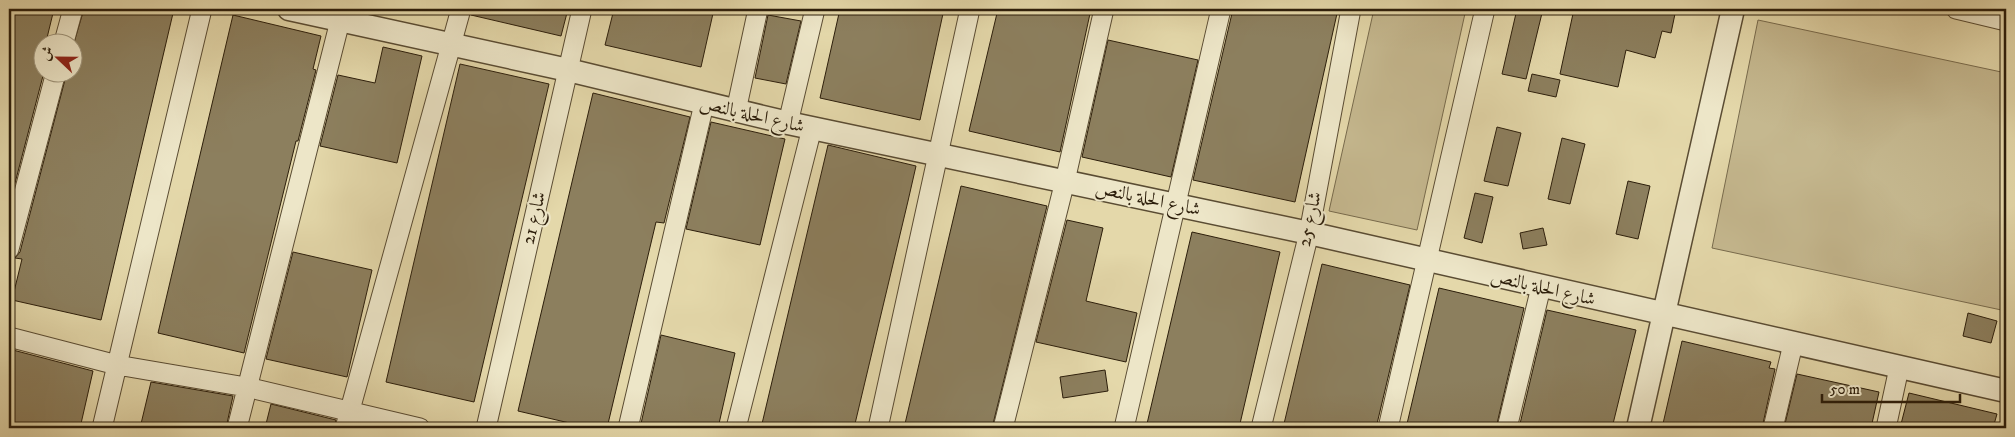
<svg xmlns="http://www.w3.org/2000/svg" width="2015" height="437" viewBox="0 0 2015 437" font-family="'IM FELL DW Pica',Amiri,serif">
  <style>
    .green { fill: #c5b88f; stroke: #786b4d }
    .building { fill: #8c7f5e; stroke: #2c1e0b }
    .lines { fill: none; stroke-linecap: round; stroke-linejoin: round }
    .minor-casing { stroke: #5a4c33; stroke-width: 21 }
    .tertiary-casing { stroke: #5a4c33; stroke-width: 25 }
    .minor { stroke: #ede6c8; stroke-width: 19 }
    .tertiary { stroke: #ede6c8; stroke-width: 22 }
    .labels { text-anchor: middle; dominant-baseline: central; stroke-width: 4; stroke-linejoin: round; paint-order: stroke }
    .street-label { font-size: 19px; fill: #2c1e0b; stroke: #ede6c8 }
  </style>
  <rect width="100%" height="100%" fill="#e4d8aa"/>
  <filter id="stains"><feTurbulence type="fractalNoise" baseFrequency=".004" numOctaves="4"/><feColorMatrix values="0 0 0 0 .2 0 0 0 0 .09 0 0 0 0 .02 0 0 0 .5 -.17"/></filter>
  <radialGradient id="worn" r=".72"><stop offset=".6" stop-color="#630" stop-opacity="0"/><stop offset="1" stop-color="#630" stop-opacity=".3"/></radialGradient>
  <path class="green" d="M1374,9h92l-49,221 -88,-19z
    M1758,20l248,53v238l-294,-63z"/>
  <path class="building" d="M9,9h45l-8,33h-4l2,30 -35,134z
    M84,9h90l-73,311 -89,-20 10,-41 -7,-1 5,-6 47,-180h5v-23z
    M472,9h96l-7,27 -90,-21z
    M614,9h100l-13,58 -96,-22z
    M840,9h104l-24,111 -100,-22z
    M998,9h93l-31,143 -91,-21z
    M1233,9h105l-43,193 -102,-22z
    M1517,9h26l-17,70 -24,-5z
    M1574,9h102l-5,24 -9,-2 -7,27 -29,-8 -8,37 -58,-13z
    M233,15l88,21 -8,33 3,1 -18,71h-2l-52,212 -86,-20z
    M768,15l33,6 -15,63 -31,-6z
    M1108,40l90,20 -27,117 -89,-20z
    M383,47l39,9 -25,107 -77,-17 18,-71 37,8z
    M460,64l89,20 -75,318 -88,-20z
    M1532,74l28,6 -4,17 -28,-6z
    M593,93l97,24 -26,106 -8,-1 -49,206h-16l-73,-17z
    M711,122l74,17 -25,106 -74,-16z
    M1497,127l24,6 -13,53 -24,-5z
    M1562,138l23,6 -15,60 -22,-5z
    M828,145l88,21 -8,35 -54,227h-93z
    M1628,181l22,5 -12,53 -22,-5z
    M961,186l86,20 -55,222h-88z
    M1475,193l18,4 -11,46 -18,-5z
    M1067,220l36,8 -17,73 51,12 -11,49 -90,-20z
    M1543,228l4,17 -24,4 -3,-16z
    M1192,232l88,20 -41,176h-93z
    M293,252l79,18 -25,107 -81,-18z
    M1322,264l88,21 -34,143h-93z
    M1439,288l85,20 -28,120h-90z
    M1547,310l89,20 -24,98h-93z
    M1968,313l29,8 -6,22 -28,-7z
    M661,335l74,18 -17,75h-78z
    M1682,341l89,21 -2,6 6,1 -13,59h-100z
    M9,349l84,22 -13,57h-71z
    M1105,370l3,21 -45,7 -3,-21z
    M1797,374l82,18 -8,36h-87z
    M151,382l82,14 -7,32h-86z
    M1909,393l88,21 -4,14h-93z
    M271,404l65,16 -2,8h-69z"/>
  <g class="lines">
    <defs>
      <path id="minor" d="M1956,9l50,12
        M64,42l9,-33
        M736,111l22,-102
        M788,123l27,-114
        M9,249l47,-177
        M9,337l108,28 129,22 174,41
        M102,428l100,-419
        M237,428l106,-419
        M345,428l116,-419
        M486,428l96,-419
        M628,428l76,-324
        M736,428l76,-300
        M878,428l92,-419
        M1003,428l62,-247 39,-172
        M1124,428l97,-419
        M1261,428l48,-195 42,-224
        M1388,428l97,-419
        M1507,428l34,-141
        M1773,428l20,-84
        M1886,428l13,-60"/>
      <path id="tertiary" d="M289,9l279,61 220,53 521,110 697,158
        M1638,428l95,-419"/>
    </defs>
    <use href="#minor" class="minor-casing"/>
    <use href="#tertiary" class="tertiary-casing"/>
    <use href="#minor" class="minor"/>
    <use href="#tertiary" class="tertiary"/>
  </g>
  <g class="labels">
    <g class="street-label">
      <text transform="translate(752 115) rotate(13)">شارع الحلة بالنص</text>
      <text transform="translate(1148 199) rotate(12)">شارع الحلة بالنص</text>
      <text transform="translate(534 218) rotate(-77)">شارع 21</text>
      <text transform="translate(1310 219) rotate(-78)">شارع 25</text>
      <text transform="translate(1543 288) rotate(13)">شارع الحلة بالنص</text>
    </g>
  </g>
  <rect width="2015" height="437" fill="none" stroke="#e4d8aa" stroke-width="30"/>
  <rect x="10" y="10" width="1995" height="417" fill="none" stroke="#2c1e0b" stroke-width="2.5"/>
  <rect x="15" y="15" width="1985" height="407" fill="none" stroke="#2c1e0b"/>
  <g transform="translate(58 58) rotate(292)"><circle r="24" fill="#ede6c8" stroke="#a0967c"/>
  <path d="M0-4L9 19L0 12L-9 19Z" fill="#8f2418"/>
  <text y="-8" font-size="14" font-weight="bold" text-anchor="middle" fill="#2c1e0b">ش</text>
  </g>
  <path d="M1822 394v8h138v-8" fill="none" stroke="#2c1e0b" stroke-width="2.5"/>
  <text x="1830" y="394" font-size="15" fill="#2c1e0b" stroke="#ede6c8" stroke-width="4" paint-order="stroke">50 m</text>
  <rect width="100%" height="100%" filter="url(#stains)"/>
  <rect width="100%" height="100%" fill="url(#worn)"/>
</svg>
